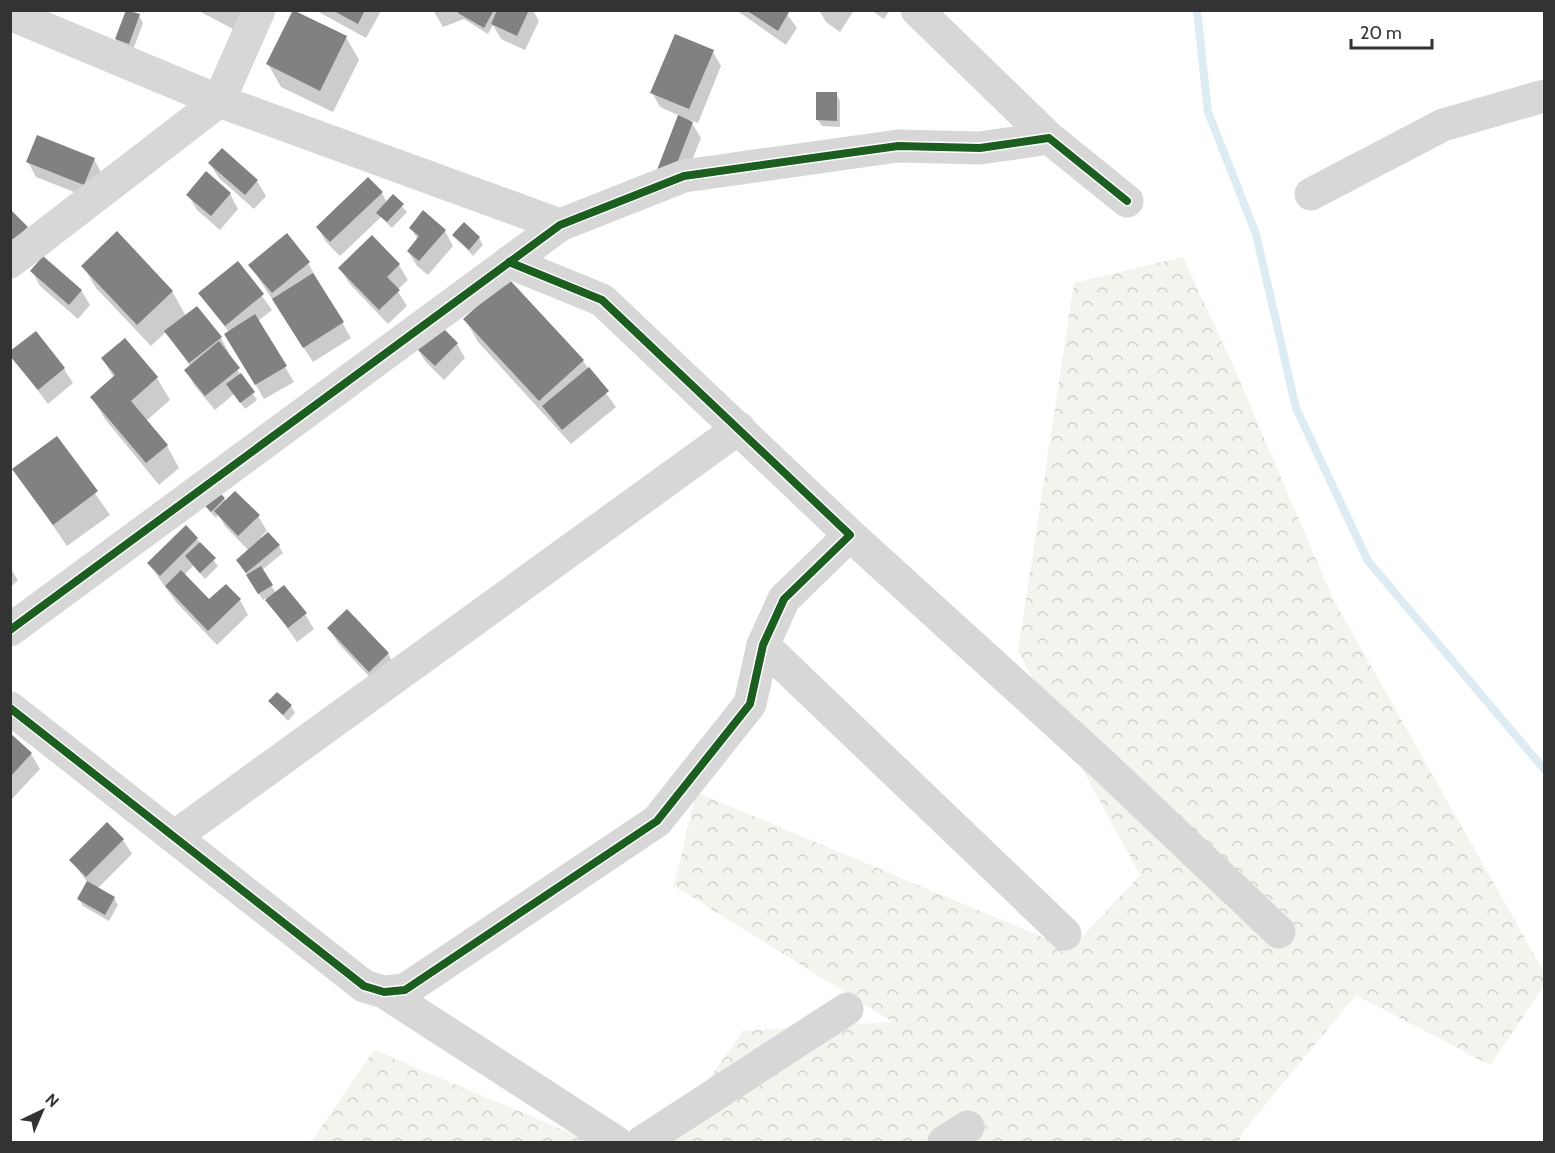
<svg xmlns="http://www.w3.org/2000/svg" width="1555" height="1153" viewBox="0 0 1555 1153" font-family="Cabin,sans-serif">
  <style>
    .forest { fill: url(#forest-crowns) }
    .shadow { fill: #0003 }
    .lines { fill: none; stroke-linecap: round; stroke-linejoin: round }
    .stream { stroke: #ddebf3; stroke-width: 8 }
    .building { fill: #818181 }
    .minor { stroke: #d7d7d7; stroke-width: 33 }
    .cycleway-casing { stroke: #fff; stroke-width: 11 }
    .cycleway { stroke: #1b5e20; stroke-width: 8 }
  </style>
  <defs>
    <pattern id="forest-crowns" width="20" height="18" patternUnits="userSpaceOnUse" patternTransform="scale(1.5)"><rect width="20" height="18" fill="#f1f5ed"/><path d="M2 6a3 3 0 1 1 6 0M12 15a3 3 0 1 1 6 0" fill="none" stroke="#cfd2cc"/></pattern>
  </defs>
  <rect width="100%" height="100%" fill="#fff"/>
  <path class="forest" d="M1183,257l52,113 98,229 211,373v14l-54,79 -134,-70 -114,138 -3,9h-576l80,-111 150,-9 -219,-136 22,-94 375,157 69,-74 -122,-224 56,-368z
    M374,1050l218,92h-281z"/>
  <path class="shadow" d="M197,10h48l-10,20z
    M315,10h63l2,3 -14,25z
    M433,10h100l6,11 -14,29 -24,-11 -8,-14 -5,9 -24,-15 -21,8z
    M736,10h48l13,18 -11,17z
    M819,10h35l-14,22 -14,-10z
    M871,10h19l-6,9z
    M139,16l4,7 -10,27 -13,-4 -4,-7z
    M346,37l13,23 -26,52 -52,-25 -13,-23z
    M713,52l8,14 -23,57 -8,-3 11,18 -21,52 -22,-21 22,-53 -20,-9 -8,-15z
    M836,94l4,7v26l-18,-1 -5,-7z
    M94,159l8,15 -10,25 -56,-22 -8,-15z
    M210,164l47,17 9,15 -12,13 -35,-31z
    M382,193l5,10 6,-7 14,16 -15,16 -11,-11 -41,39 -14,-14 -8,-14z
    M230,194l8,15 -18,21 -23,-20 -9,-15z
    M411,228l34,3 8,15 -25,29 -11,-9 -9,-15 10,-11z
    M454,235l25,3 4,7 -10,11z
    M372,237l27,28 9,15 -11,10 10,16 -19,18 -39,-41 -9,-15z
    M238,263l34,47 -14,11 36,61 -30,17 -38,-65 3,-2 -29,-38z
    M308,263l43,75 -38,24 -63,-97z
    M83,266l89,25 14,25 11,-8 24,30 8,15 -2,1 30,46 -12,9 -11,-15 -19,16 -21,-25 -8,-15 4,-4 -24,-34 -15,14 -55,-58z
    M32,271l49,19 9,15 -12,14 -38,-33z
    M465,319l118,42 33,46 -45,37 -93,-102z
    M125,340l32,38 13,22 -24,21 21,25 12,22 -20,17 -54,-66 -13,-22 22,-19 -11,-19z
    M457,344l8,14 -21,22 -19,-19 -9,-15z
    M10,354l54,15 9,14 -25,21z
    M57,438l53,77 -43,31 -53,-77z
    M223,499l35,17 9,15 -6,6 18,9 4,7 -21,17 14,23 29,21 9,15 -17,13 -31,-44 -3,2 -26,-40 12,-9 -24,-25 -7,-11 -2,3 -15,-16z
    M197,539l21,27 -13,13 -12,-13 -9,9 25,26 31,-1 8,15 -31,30 -41,-43 -27,-38z
    M10,568l8,12 -8,8z
    M329,628l59,26 8,15 -18,17 -40,-43z
    M270,702l21,4 4,7 -7,8z
    M10,735l21,19 9,15 -30,32z
    M123,840l9,14 -35,35 17,9 4,7 -9,16 -26,-15 -4,-7 9,-16 -17,-23z"/>
  <g class="lines">
    <path class="stream" d="M1197,10l11,102 48,122 40,174 72,153 176,208"/>
  </g>
  <path class="building" d="M126,10l14,4 -11,30 -14,-5z
    M293,10l54,26 -27,55 -54,-27z
    M332,10h33l-7,14z
    M460,10h34l-10,18 -26,-15z
    M497,10h32l-12,26 -26,-12z
    M746,10h41l2,2 -11,19z
    M675,34l39,16 -25,59 -39,-16z
    M816,92h21v29l-21,-1z
    M678,115l15,7 -21,54 -15,-6z
    M37,135l58,23 -11,27 -58,-23z
    M222,148l36,32 -13,15 -37,-32z
    M206,171l25,22 -20,23 -25,-21z
    M368,177l15,15 -53,50 -14,-15z
    M393,194l11,10 -17,18 -11,-9z
    M10,209l18,18 -18,18z
    M423,210l23,20 -27,31 -12,-10 12,-15 -10,-8z
    M464,222l16,15 -11,13 -17,-15z
    M117,231l56,60 -36,34 -56,-59z
    M287,233l23,29 -38,31 -24,-28z
    M372,235l28,29 -13,13 13,13 -21,20 -41,-42z
    M43,256l39,34 -13,15 -39,-34z
    M238,261l26,33 -39,32 -27,-33z
    M313,273l31,49 -41,26 -31,-49z
    M508,278l76,82 -45,41 -76,-82z
    M197,306l25,31 -33,26 -25,-32z
    M255,314l32,52 -32,19 -31,-51z
    M438,323l20,20 -23,23 -21,-20z
    M36,331l29,37 -27,22 -28,-34v-5z
    M125,338l33,39 -27,24 37,44 -22,18 -56,-66 25,-22 -14,-17z
    M219,341l21,27 -35,28 -21,-26z
    M589,367l20,24 -47,39 -20,-24z
    M241,373l14,19 -15,11 -14,-19z
    M57,436l41,55 -45,34 -41,-56z
    M208,482l17,16 -14,14 -16,-17z
    M235,491l25,24 -22,21 -24,-25z
    M186,525l12,13 -38,38 -13,-13z
    M268,532l12,13 -34,28 -10,-13z
    M200,542l16,16 -16,15 -15,-17z
    M261,566l12,19 -15,9 -12,-19z
    M181,570l28,29 17,-15 15,15 -33,32 -43,-45z
    M284,585l23,28 -19,15 -23,-28z
    M347,609l42,44 -20,19 -42,-44z
    M277,692l15,13 -9,10 -15,-14z
    M10,733l22,20 -22,24z
    M107,822l17,17 -38,38 -17,-17z
    M87,881l28,16 -10,18 -28,-16z"/>
  <g class="lines">
    <path class="minor" d="M917,10l132,128
      M10,14l209,87 341,124
      M1311,194l132,-69 101,-29
      M10,262l209,-161 40,-91
      M850,535l251,228 178,169
      M10,630l550,-405 124,-49 214,-30 82,2 69,-10 78,63
      M763,645l302,289
      M10,708l354,278 20,6 21,-2 252,-169 93,-117 13,-59 21,-46 66,-64 -248,-235 -93,-38
      M174,837l565,-409
      M384,992l232,150
      M642,1142l205,-133
      M944,1142l24,-15"/>
    <defs>
      <path id="cycleway" d="M10,630l550,-405 124,-49 214,-30 82,2 69,-10 78,63
        M10,708l354,278 20,6 21,-2 252,-169 93,-117 13,-59 21,-46 66,-64 -248,-235 -93,-38"/>
    </defs>
    <use href="#cycleway" class="cycleway-casing"/>
    <use href="#cycleway" class="cycleway"/>
  </g>
  <rect width="1555" height="1153" fill="none" stroke="#333333" stroke-width="24"/>
  <g transform="translate(42 1111) rotate(44)" stroke="#ffffff" stroke-width="4.5" paint-order="stroke">
  <path d="M0-4.5L10 22L0 15L-10 22Z" fill="#333333"/>
  <text y="-9" font-size="16" font-weight="bold" text-anchor="middle" fill="#333333">N</text>
  </g>
  <path d="M1351 39v9h81v-9" fill="none" stroke="#333333" stroke-width="3"/>
  <text x="1360" y="39" font-size="18" fill="#333333" stroke="#ffffff" stroke-width="4.5" paint-order="stroke">20 m</text>
</svg>
